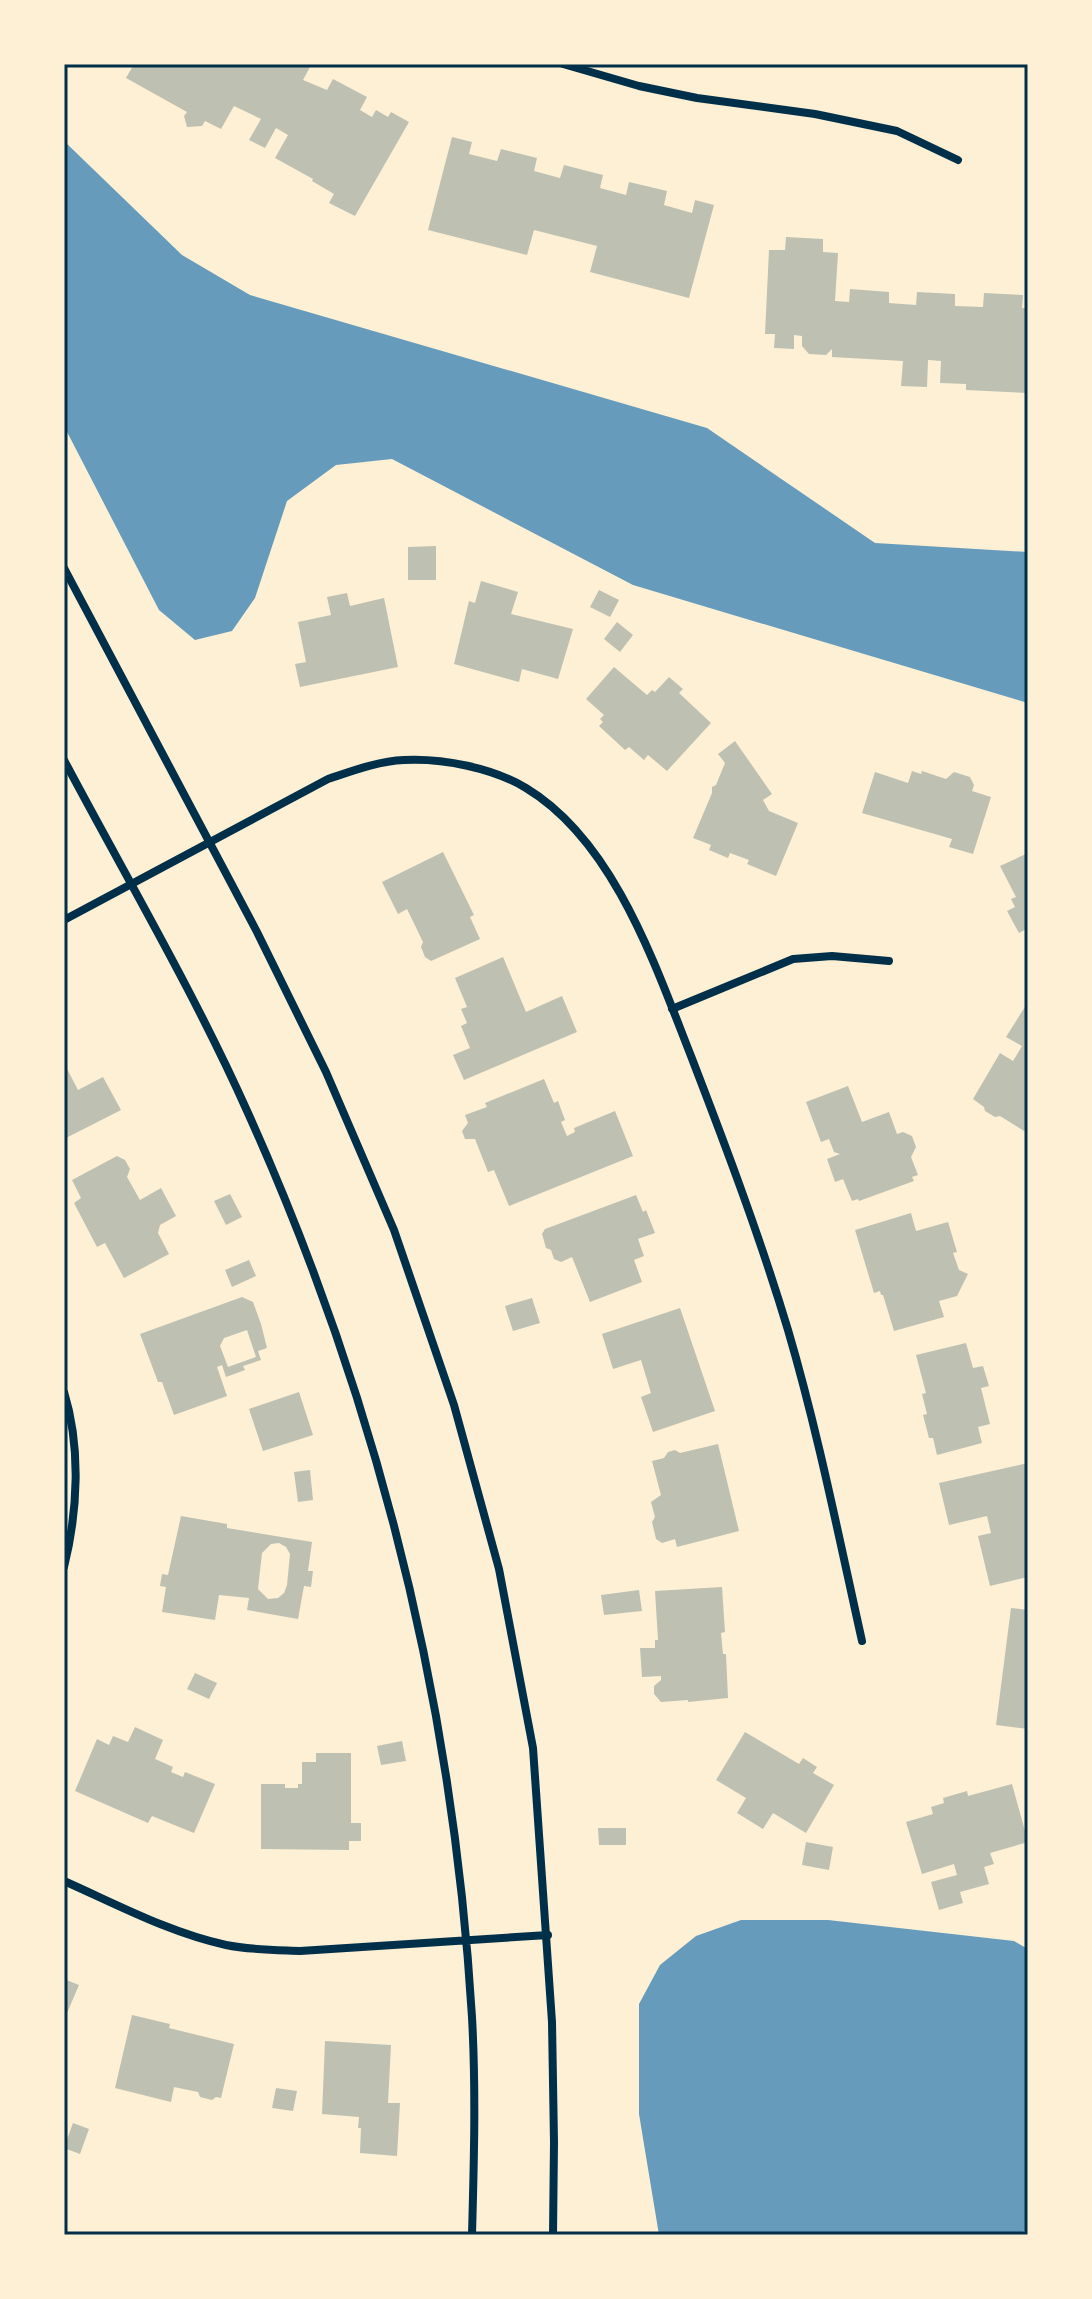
<svg xmlns="http://www.w3.org/2000/svg" width="1092" height="2299" viewBox="0 0 1092 2299" font-family="'Source Sans 3',sans-serif">
  <style>
    .water { fill: #669bbc }
    .building { fill: #bec0b2; fill-rule: evenodd }
    .lines { fill: none; stroke-linecap: round; stroke-linejoin: round }
    .minor { stroke: #003049; stroke-width: 8 }
    .neatline { fill: none; stroke: #003049; stroke-width: 3 }
  </style>
  <rect width="100%" height="100%" fill="#fdf0d5"/>
  <path class="water" d="M64,141l118,114 68,40 457,133 168,115 153,9v151l-395,-118 -241,-126 -56,6 -49,36 -32,97 -23,33 -37,9 -36,-30 -95,-184z
    M741,1920h87l186,21 14,8v280l-10,6h-359l-20,-121v-110l21,-39 36,-29z"/>
  <path class="building" d="M134,64h170l6,3 -7,13 24,10 6,-11 34,18 -7,13 12,7 4,-7 12,7 3,-5 18,10 -54,94 -26,-13 5,-9 -22,-13 1,-2 -38,-21 13,-23 -12,-7 -11,20 -16,-8 12,-21 -27,-13 -13,23 -16,-8 -3,5 -15,1 -3,-11 3,-4 -61,-34z
    M452,137l20,5 -3,12 28,7 4,-12 36,9 -3,13 26,7 4,-13 39,10 -3,13 26,7 3,-13 38,9 -3,14 28,8 3,-13 19,5 -25,93 -99,-26 7,-26 -63,-16 -7,25 -99,-25z
    M786,237l37,2v13l15,1 -3,48 14,1 1,-13 39,3v11l27,2 1,-13 38,2v12l28,1 1,-14 39,2 -1,13h6v85l-62,-3v-6l-26,-1 1,-22 -13,-1 -1,27 -26,-1 2,-25 -71,-4v-8l-6,6 -17,-1 -7,-8v-10l-8,-1v14l-20,-1 1,-14h-10l4,-84h16z
    M436,546v34h-28v-33z
    M481,581l37,11 -7,22 62,15 -15,50 -36,-10 -3,13 -65,-18 15,-63 6,2z
    M599,590l20,10 -9,17 -20,-10z
    M347,593l3,13 34,-8 14,69 -98,20 -5,-23 11,-2 -8,-40 33,-7 -4,-18z
    M617,622l16,13 -13,17 -16,-13z
    M614,667l33,28 5,-5 3,2 14,-15 14,12 -4,4 32,30 -44,48 -19,-16 -4,5 -15,-13 -4,3 -26,-24 4,-4 -3,-3 4,-4 -18,-16z
    M735,741l37,53 -9,6 6,11 29,12 -22,53 -29,-12 2,-4 -19,-7 -2,5 -19,-8 2,-5 -18,-7 19,-45v-6l4,-2 9,-22 -7,-9z
    M912,771l9,3 1,-3 24,8 8,-7 16,5 4,8 -2,6 19,6 -18,57 -24,-7 3,-8 -90,-26 13,-41 33,11z
    M443,852l31,63 -4,2 10,22 -49,22 -6,-4 -4,-10 2,-5 -16,-33 -9,5 -16,-32z
    M1028,853v75l-9,5 -12,-22 8,-4 -4,-8 5,-2 -16,-31z
    M503,957l23,55 36,-16 15,36 -113,48 -11,-25 17,-7 -9,-22 6,-3 -6,-14 6,-2 -12,-29z
    M1028,1002v125l-4,4 -24,-15 -5,1 -10,-6 -1,-4 -11,-8 27,-46 13,8 9,-15 -16,-9z
    M64,1063l14,27 25,-13 18,33 -57,29z
    M544,1079l10,24 4,-2 7,19 -4,2 6,14 8,-4 -1,-4 41,-17 18,45 -124,50 -15,-36 -6,2 -13,-33h-10l-3,-8 6,-8 -3,-8 22,-8 -2,-4z
    M848,1086l14,36 27,-10 8,22 6,-2 9,4 4,11 -5,10 7,18 -6,2 2,4 -55,20 -1,-2 -6,2 -9,-22 -8,3 -8,-23 13,-5 -6,-2 -5,-13 -8,3 -15,-40z
    M117,1156l8,4 5,9 -3,8 13,23 21,-12 15,28 -16,9 -2,8 11,21 -45,24 -19,-35 -8,4 -23,-44 7,-5 -9,-18z
    M230,1194l12,23 -16,8 -12,-24z
    M636,1195l7,17 3,-2 9,23 -17,6 6,17 -10,4 8,22 -52,20 -18,-45 -11,5 -7,-3 -3,-9 -5,-2 -4,-14 3,-5z
    M911,1213l5,18 32,-9 9,30 -4,1 6,17 9,4 -11,22 -18,5 5,16 -50,14 -11,-36h-2l-1,-4 -6,2 -19,-63z
    M249,1260l7,16 -24,11 -7,-17z
    M242,1297l11,5 8,22 6,24 -9,3 3,9 -18,6 2,4 -19,7 -4,-12 -5,2 10,29 -53,19 -12,-33h-4l-18,-48zM247,1330l9,27 -28,10 -8,-21 4,-8z
    M532,1298l8,25 -27,8 -8,-25z
    M680,1308l35,103 -62,21 -12,-35 10,-4 -10,-33 -28,9 -11,-35z
    M966,1343l7,25 10,-2 6,20 -8,2 9,36 -12,3 4,16 -45,12 -4,-17h-4l-6,-23 4,-1 -5,-20 4,-1 -10,-38z
    M299,1392l14,43 -50,16 -14,-42z
    M718,1444l21,87 -62,16 -2,-8 -13,4 -6,-4 -4,-17 3,-5 -4,-15 10,-7 -9,-34 12,-3 4,-6 7,-2 5,3z
    M1028,1463v114l-38,9 -12,-50 13,-3 -4,-17 -38,9 -10,-42z
    M310,1470l3,30 -15,2 -4,-30z
    M181,1516l46,8v4l85,14 -4,29h5l-2,16 -7,-1 -6,33 -51,-9 2,-12 -30,-3 -4,25 -53,-8 4,-25 -6,-1 2,-12 6,1zM279,1543l7,4 4,7 -3,31 -3,8 -6,5 -10,1 -10,-10 4,-36 9,-9z
    M722,1587l3,45 -4,1 2,21h3l2,44 -40,4v-2l-27,2 -7,-8v-8l7,-6v-4l-19,1 -2,-29h15v-8h3l-3,-49z
    M639,1590l3,21 -38,4 -3,-20z
    M1011,1608l17,2v119l-32,-4z
    M195,1673l22,10 -8,16 -22,-10z
    M135,1727l28,13 -8,19 18,8 -2,5 12,5 2,-5 30,12 -21,49 -42,-17 -4,7 -73,-32 22,-52 12,6 4,-9 15,6z
    M745,1732l54,32 4,-6 14,9 -4,6 21,12 -28,48 -33,-20 -10,16 -26,-16 9,-15 -30,-18z
    M402,1741l4,20 -25,4 -4,-19z
    M316,1753h35v70h10v18h-12v9l-88,-1v-65h24v4h13v-4h4v-22h14z
    M1012,1784l16,58 -38,11 4,11 -10,3 5,17 -29,8 3,11 -24,7 -8,-28 26,-7 -3,-11 -32,10 -16,-52 27,-8 -2,-7 13,-4 -1,-5 24,-7 1,5z
    M598,1828h28v17h-27z
    M806,1842l27,5 -4,23 -27,-5z
    M64,1979l15,6 -15,35z
    M132,2015l38,9 -1,4 65,16 -13,54 -5,-1 -4,3 -12,-3 -2,-5 -24,-5 -3,15 -56,-14z
    M325,2041l66,4 -3,58h12l-3,53 -37,-3 1,-25h-3l1,-11 -37,-3z
    M276,2088l21,3 -4,20 -21,-3z
    M73,2123l16,6 -9,25 -16,-6z"/>
  <g class="lines">
    <path class="minor" d="M563,64l76,22 58,12 118,16 82,17 61,29
      M64,568l193,364 69,140 68,158 60,175 45,164 34,179 19,274 2,120 -1,93
      M64,760c62,117 130,232 184,353 129,287 205,589 224,904 4,72 2,145 0,218
      M64,920l264,-141c24,-8 50,-18 76,-19 39,-2 89,8 122,28 88,53 129,177 165,268 35,91 69,181 97,274 30,102 51,208 74,311
      M672,1009l121,-50 39,-3 57,5
      M64,1392c17,55 14,119 0,175
      M64,1881c52,23 106,52 162,64 24,5 50,5 74,6l248,-16"/>
  </g>
  <rect width="1092" height="2299" fill="none" stroke="#fdf0d5" stroke-width="132"/>
  <rect x="66" y="66" width="960" height="2167" class="neatline"/>
</svg>
